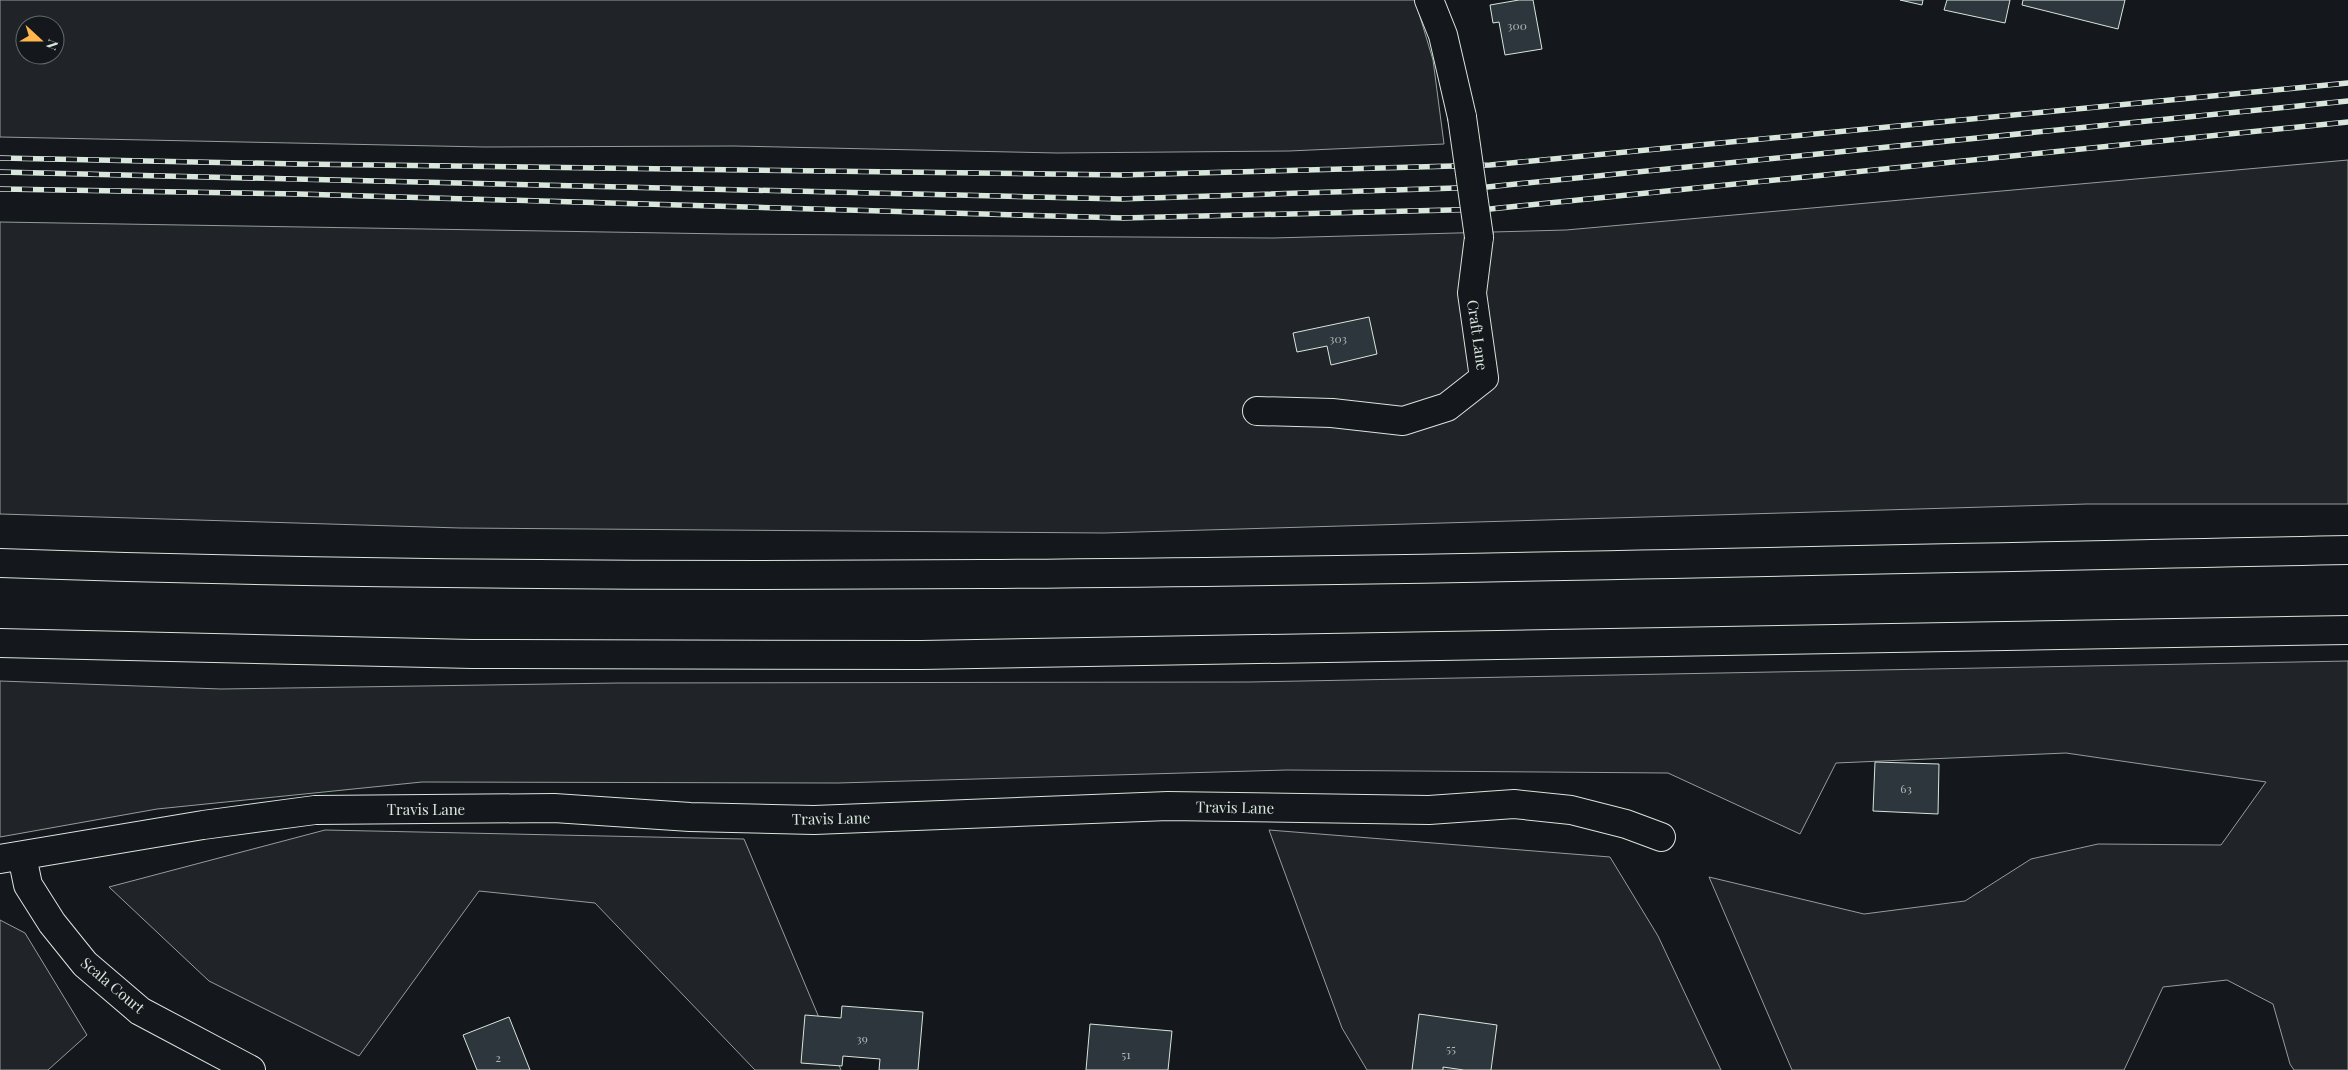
<svg xmlns="http://www.w3.org/2000/svg" width="2348" height="1070" viewBox="0 0 2348 1070" font-family="'Playfair Display',serif">
  <style>
    .green { fill: #202428; stroke: #939e99; fill-rule: evenodd }
    .building { fill: #2c363c; stroke: #d8e6dc }
    .lines { fill: none; stroke-linecap: round; stroke-linejoin: round }
    .minor-casing { stroke: #d8e6dc; stroke-width: 30 }
    .highway-casing { stroke: #d8e6dc; stroke-width: 30 }
    .minor { stroke: #14181c; stroke-width: 28 }
    .highway { stroke: #14181c; stroke-width: 28 }
    .rail-casing { stroke: #d8e6dc; stroke-width: 5.5 }
    .rail { stroke: #14181c; stroke-width: 4; stroke-dasharray: 11; stroke-linecap: butt }
    .minor-bridge-casing { stroke: #d8e6dc; stroke-width: 30; stroke-linecap: butt }
    .minor-bridge { stroke: #14181c; stroke-width: 28 }
    .labels { text-anchor: middle; dominant-baseline: central; stroke-width: 4; stroke-linejoin: round; paint-order: stroke }
    .number-label { font-size: 12px; fill: #adbab4 }
    .street-label { font-size: 15px; fill: #d8e6dc; stroke: #14181c }
  </style>
  <rect width="100%" height="100%" fill="#14181c"/>
  <path class="green" d="M0,0h1415l18,60 11,84 -155,7 -232,2 -323,-7 -249,1 -485,-10zM25,25h30v30h-30z
    M2348,160v344h-261l-983,29 -644,-5 -460,-14v-292l727,12 546,4 293,-8z
    M2348,661v409h-54l-4,-6 -17,-60 -46,-24 -64,7 -39,83h-332l-83,-193 155,37 101,-13 66,-42 67,-15 123,1 45,-63 -200,-29 -230,10 -36,71 -132,-61 -381,-3 -449,13 -416,-1 -265,27 -157,28v-156l221,8 398,-6 631,-1z
    M325,830l419,9 97,231h-86l-160,-167 -116,-12 -120,165 -150,-75 -100,-94z
    M1269,830l341,27 48,79 63,134h-354l-25,-42z
    M0,920l25,13 62,102 -39,35h-48z"/>
  <path class="building" d="M1519,0h14l9,49 -37,6 -6,-33 -6,1 -3,-18z
    M1900,0h23l-1,5z
    M1947,0h63l-5,23 -61,-13z
    M2023,0h102l-7,29 -96,-24z
    M1369,317l8,37 -46,11 -4,-19 -30,6 -4,-19z
    M1875,762l64,2 -1,50 -65,-3z
    M842,1006l81,6 -5,58h-39l1,-11 -37,-3 -1,10 -41,-3 4,-48 36,3z
    M1419,1014l78,11 -6,45h-27l-21,-3v3h-31z
    M509,1017l21,53h-53l-14,-35z
    M1090,1024l82,7 -4,39h-82z"/>
  <g class="lines">
    <defs>
      <path id="minor" d="M1429,0l14,35 19,82
        M1257,411l75,2 71,8 44,-14 37,-29 -12,-85 7,-56
        M22,856l6,29 24,38 33,41 55,47 111,59
        M0,859l203,-34 112,-15 239,-2 136,9 124,3 354,-14 261,4 85,-6 57,6 55,14 35,13"/>
      <path id="highway" d="M0,563c783,27 1565,2 2348,-13
        M0,643l472,11 449,1 1427,-25"/>
    </defs>
    <use href="#minor" class="minor-casing"/>
    <use href="#highway" class="highway-casing"/>
    <use href="#minor" class="minor"/>
    <use href="#highway" class="highway"/>
    <defs>
      <path id="rail" d="M0,158l298,6 823,11 369,-10 858,-82
        M0,172l1121,27 366,-12 861,-86
        M0,189l298,5 825,24 367,-9 858,-87"/>
    </defs>
    <use href="#rail" class="rail-casing"/>
    <use href="#rail" class="rail"/>
    <defs>
      <path id="minor-bridge" d="M1462,117l17,120"/>
    </defs>
    <use href="#minor-bridge" class="minor-bridge-casing"/>
    <use href="#minor-bridge" class="minor-bridge"/>
  </g>
  <g class="labels">
    <g class="number-label">
      <text x="1517" y="25">300</text>
      <text x="1338" y="338">303</text>
      <text x="1906" y="788">63</text>
      <text x="862" y="1038">39</text>
      <text x="1451" y="1048">55</text>
      <text x="1126" y="1054">51</text>
      <text x="498" y="1057">2</text>
    </g>
    <g class="street-label">
      <text transform="translate(1478 335) rotate(82)">Craft Lane</text>
      <text transform="translate(1235 807) rotate(1)">Travis Lane</text>
      <text x="426" y="809">Travis Lane</text>
      <text transform="translate(831 818) rotate(-1)">Travis Lane</text>
      <text transform="translate(113 985) rotate(40)">Scala Court</text>
    </g>
  </g>
  <g transform="translate(40 40) rotate(111)"><circle r="24" fill="#14181c" stroke="#626a69"/>
  <path d="M0-4L9 19L0 12L-9 19Z" fill="#ffb74d"/>
  <text y="-8" font-size="14" font-weight="bold" text-anchor="middle" fill="#d8e6dc">N</text>
  </g>
</svg>
